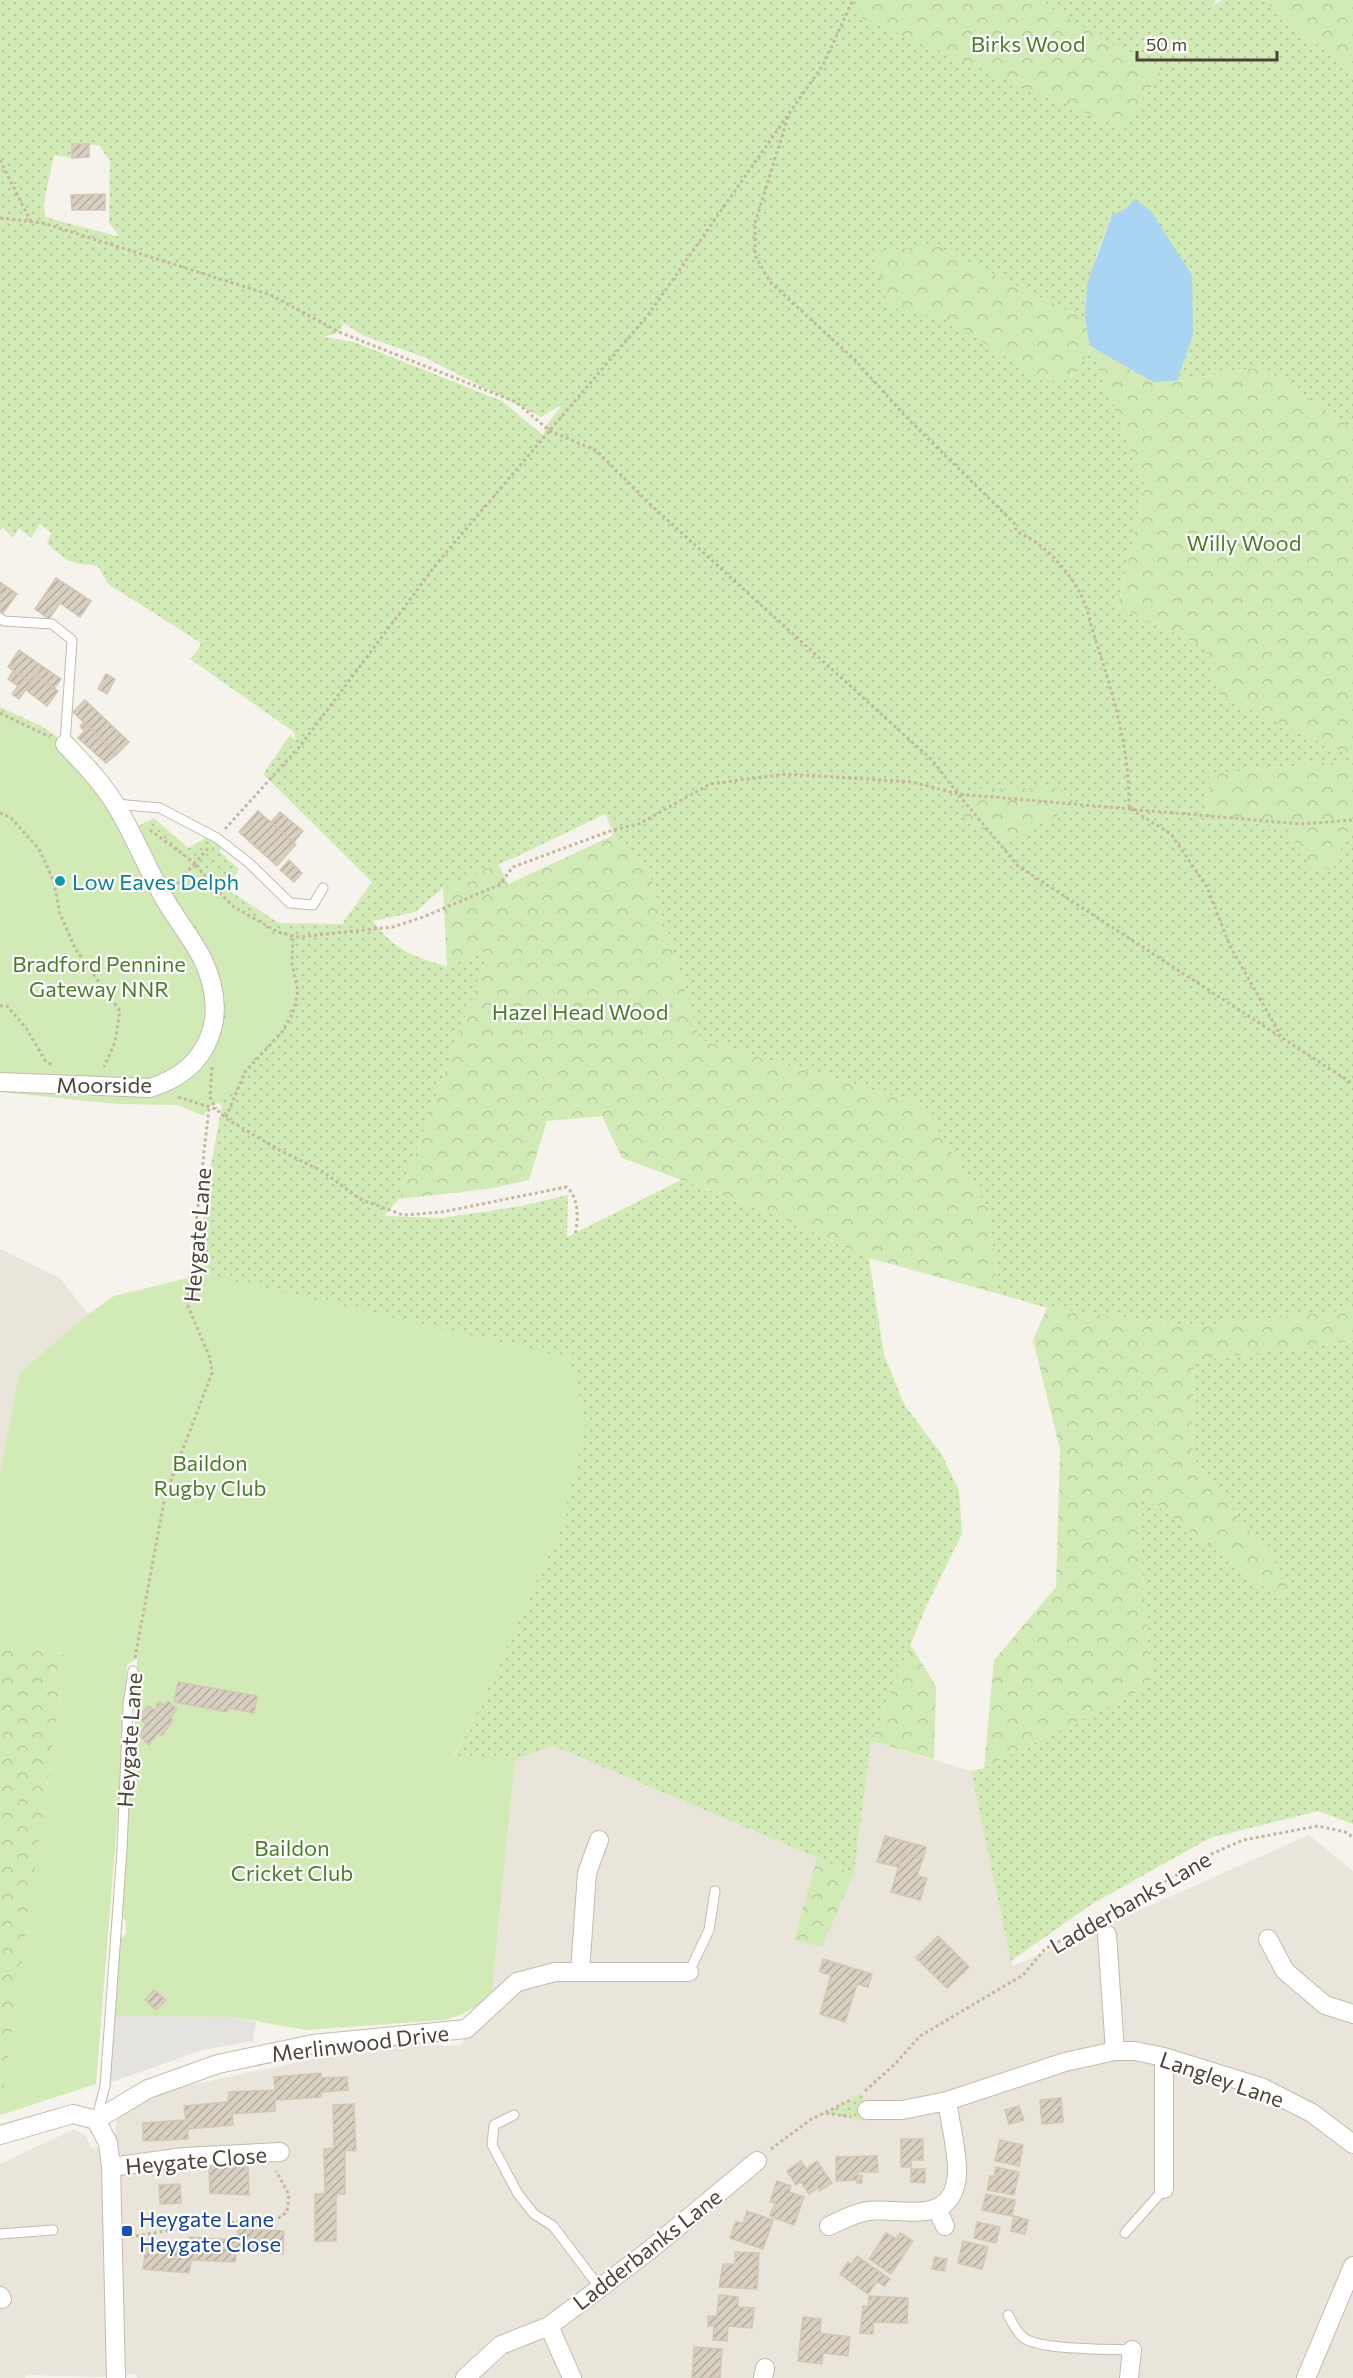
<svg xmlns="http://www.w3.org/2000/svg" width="1353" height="2378" viewBox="0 0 1353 2378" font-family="Commissioner,sans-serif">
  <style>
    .residential { fill: #eae5da }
    .grass { fill: url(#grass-dots); fill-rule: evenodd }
    .forest { fill: url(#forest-crowns) }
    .park { fill: #d2eab5 }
    .parking { fill: #e5e3e0 }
    .water { fill: #a9d4f2 }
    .building { fill: url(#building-hatch); stroke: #d3c7b4; stroke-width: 1.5 }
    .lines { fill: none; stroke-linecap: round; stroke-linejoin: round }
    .service-casing { stroke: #c2bbae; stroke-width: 11 }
    .minor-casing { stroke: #c2bbae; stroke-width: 20 }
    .path { stroke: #c4b79f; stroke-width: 3; stroke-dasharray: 3 3; stroke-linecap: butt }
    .service { stroke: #fff; stroke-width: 9 }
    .minor { stroke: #fff; stroke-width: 18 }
    .culture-dot { fill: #0f9aa8; stroke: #fff; stroke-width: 2 }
    .transit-dot { fill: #1a4fb4; stroke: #fff; stroke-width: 2 }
    .labels { text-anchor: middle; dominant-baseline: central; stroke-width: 4.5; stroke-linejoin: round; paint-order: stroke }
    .park-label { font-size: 22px; fill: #4a7f2a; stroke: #fff }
    .culture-label { font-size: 22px; fill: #0d838f; stroke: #fff; text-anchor: start }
    .street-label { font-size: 22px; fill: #4b4439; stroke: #fff }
    .transit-label { font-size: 22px; fill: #164399; stroke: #fff; text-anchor: start }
  </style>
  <defs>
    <pattern id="grass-dots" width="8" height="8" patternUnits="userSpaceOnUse" patternTransform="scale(1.5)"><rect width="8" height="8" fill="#d2eab5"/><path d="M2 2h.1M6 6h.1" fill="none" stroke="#b6ca9c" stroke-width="1.8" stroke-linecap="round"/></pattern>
    <pattern id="forest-crowns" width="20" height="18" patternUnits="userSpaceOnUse" patternTransform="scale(1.5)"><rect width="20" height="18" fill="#d2eab5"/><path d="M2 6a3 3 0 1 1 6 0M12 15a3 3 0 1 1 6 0" fill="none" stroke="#b6ca9c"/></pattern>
    <pattern id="building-hatch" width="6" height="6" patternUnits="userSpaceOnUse" patternTransform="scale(1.5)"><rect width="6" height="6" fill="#d8cfc1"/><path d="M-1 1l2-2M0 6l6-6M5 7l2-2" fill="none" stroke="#b1aa9e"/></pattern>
  </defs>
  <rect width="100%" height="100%" fill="#f6f3ec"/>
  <path class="residential" d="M0,1249l60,29 28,36 -69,59 -19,99z
    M871,1741l100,30 42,195 296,-131 44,36v507h-1216l-1,-4 -39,3 -70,-2 -2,3h-25v-214l74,-35 12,7 5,13 24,-3 1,-25 9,-14 56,-20 197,-42 82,1 31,-48 24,-238 38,-14 301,127z"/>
  <path class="grass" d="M0,0h1216l-5,7 11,-7h41l90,74v355l-91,-62 -85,14 16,-46 -59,-136 -7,9 -15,7 -16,41 -5,92 54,138 -27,120 88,42 15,48 132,61v3l-143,14 -5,43 81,10 47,41 15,-37h5v479l-159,16 -147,-18 -48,-14 -11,-86 -67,-104 -221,-64 -52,-171 -36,-33 1,-6 -8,-16 -87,42 -75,32 -28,24 -42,9c23,31 39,34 74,46l42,-17 -90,249 -15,17 58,2 79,-12 47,-11 -1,42 114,-57 88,32 100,46 15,97 20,49 38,51 17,36 3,43 -37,75 -54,132 -17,132 -301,-127 -38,14 -61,-4 16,-29 92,-202 -357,-251 -9,2 12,-94 14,-77 -51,-19 -171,3v-382l41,19 34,23 58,80 21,-11 34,30 21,-12 13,11 -3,4 20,18 -12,20 52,34 63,1 30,-42 -109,-108 27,-39 6,6 -2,-9 -104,-73 8,-9 3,-7 -93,-59 -10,-18c-7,-2 -13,-1 -19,-2 -13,-3 -23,-12 -32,-21l5,-10 -12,-9 -9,14 -12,-10 -6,10 -10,-10 -3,2zM72,144l27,1 11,16 -1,62 11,14 -75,-20 -1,-14 10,-48 18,3zM339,320l25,16 60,21 117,60 22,-13 -18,23 -1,9 -42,-35 -148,-59 -30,-5 15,-5 5,-8z
    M1353,1341v483l-35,-13 -108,27 -118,66 -81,57 -40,-190 13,-3 167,-83 -14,-195 142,108 13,-13 -100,-128 2,-96z
    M862,2093l5,17 -1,11 -40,-8z"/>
  <path class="forest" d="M862,0h176l122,73 -36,56 -265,-112z
    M1263,0h90v74z
    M937,246l148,73 5,27 63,36 24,-1 85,-14 91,62v328l-133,-61 -14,-48 -88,-42 27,-120 -55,-139 -17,31 -28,4 -81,-52 -23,-12 -53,-11 -14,-56z
    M1353,760v71h-5l-15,37 -21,2 -26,-43 -81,-9 5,-44z
    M1058,788l15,10 -1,9 -62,34 -42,-18 -8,-11 16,-23z
    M612,836l36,33 52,171 221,64 67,104 11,86 -130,-36 -100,-46 -147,-54 -20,-42 -55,5 -18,59 -41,9 -89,10 90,-249 -42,17 -4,-79 55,-25 10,21z
    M1047,1308l147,18 159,-16v31l-159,20 -2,96 100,128 -13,13 -142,-108 14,195 -167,83 10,-108 62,-73 4,-138 -27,-109z
    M0,1643l66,12 -66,461z
    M910,1644l26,42 -2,73 -63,-18z
    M817,1858l37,15 -32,74 -28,-7z"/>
  <path class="park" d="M0,710l40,19 48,35 114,191 12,64 -20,39 -37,22 -39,2 -5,-7 -17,-1 -4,7 -92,-3z
    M144,821l98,90 29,22 23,9c0,33 7,56 -14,85 -5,7 -14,11 -19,19 -9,15 -17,36 -30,48 -11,10 -21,7 -27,22l-26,-11 -60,-1 -118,-12v-2c47,3 95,10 141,4 7,-1 16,-1 23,-3 10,-3 20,-16 29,-23 11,-9 23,-19 29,-34 13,-29 -8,-73 -22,-100 -18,-35 -56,-70 -56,-113z
    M204,1274l366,84 16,65 -24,102 -92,202 -16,28 61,5 -24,238 -33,18 -14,4 -138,10 -73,-13 -121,-1 8,-77 6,-5v-13l-4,-4 14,-215 1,-44 -10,7 -7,120 -24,299 -96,31 66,-460 -66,-12v-171l19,-99 69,-59 26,-18z"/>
  <path class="parking" d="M112,2016l121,1 23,5 -3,19 -51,9 -93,33z"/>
  <path class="water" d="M1134,199l16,11 42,65 1,60 -16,46 -24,1 -63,-36 -5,-27 2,-35 25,-69 15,-7z"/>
  <path class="building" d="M72,144h17v13l-17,1z
    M105,194v16h-33l-1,-15z
    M56,578l35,23 -11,16 -20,-14 -11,16 -14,-10z
    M0,582l17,12 -14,19 -3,-2z
    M19,650l23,16 -11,16 -23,-15z
    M42,666l19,13 -7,10 -18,-14z
    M13,671l18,11 -12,17 -7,-5 6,-8 -10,-7z
    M106,674l9,5 -8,15 -9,-5z
    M36,675l22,16 -11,15 -21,-16z
    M85,700l44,42 -12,12 -44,-42z
    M84,722l33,32 -11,9 -28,-25 6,-7 -4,-5z
    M258,811l38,33 -19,22 -38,-34z
    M280,812l23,19 -9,11 -23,-20z
    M289,860l13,13 -8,9 -14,-12z
    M178,1682l79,14 -3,17 -26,-5 -1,4 -53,-10z
    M168,1701l9,8 -7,9 3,2 -11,16 -4,-3 -9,12 -10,-10 7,-11 -8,-6 10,-12 7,4 3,-8 6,3z
    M885,1836l41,11 -3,11 -20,-5 -4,14 -22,-5z
    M903,1853l20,5 -6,18 10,2 -7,22 -29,-8z
    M938,1936l31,31 -22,21 -31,-30z
    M823,1959l49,15 -4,13 -11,-3 -12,38 -25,-8 11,-39 -11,-3z
    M154,1990l12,10 -10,10 -11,-10z
    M321,2073v5l26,-1 1,13 -27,2v5l-46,3v11l-43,3 1,11 -45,4v10l-45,2v-18l43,-3 -2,-14 44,-4 1,-10 46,-2 -1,-13z
    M1061,2098l2,24 -21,2 -2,-24z
    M354,2104l2,47 -11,-1v44h-9v47h-21v-47h10l-1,-45 10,-1 -1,-43z
    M1019,2106l5,14 -15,4 -4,-14z
    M901,2139h22v21h-12v7h-10z
    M1000,2140l23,5 -4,21 -24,-5z
    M877,2156l1,16h-20v4l4,-1v8h-5v-3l-21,1v-24z
    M801,2161l5,8 11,-8 15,22 -12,8 -2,-3 -9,6 -8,-12 -5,3 -9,-14z
    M209,2167h39l1,28 -39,-2z
    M996,2167l23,5 -5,23 -27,-5 3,-14 4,1z
    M911,2169h14v14l-14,-1z
    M777,2181l14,5 -2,6 15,5 -10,28 -24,-9 5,-13 -5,-1z
    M180,2184l1,19 -21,1 -1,-19z
    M986,2194l29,6 -3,16 -30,-6z
    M747,2211l26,9 -10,29 -33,-11 6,-17 7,3z
    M1014,2216l14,4 -3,14 -14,-3z
    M977,2222l23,5 -4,16 -22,-5z
    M238,2229l46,2 -1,23 -46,-3 -2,11 -44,-2 -2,13 -46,-4 3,-23 43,3v-12l47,3z
    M886,2233l10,6 4,-6 13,8 -22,33 -22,-15z
    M963,2241l25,6 -6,22 -24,-6z
    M735,2252l24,1 -2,36 -38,-2 4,-23h12z
    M857,2256l33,23 -6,7 -7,-5 -9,13 -28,-20 8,-12 3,2z
    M935,2257l12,2 -3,12 -12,-2z
    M719,2295l19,2v10l16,1 -2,20 -24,-2 -1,15 -14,-1 1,-14h-6v-10h9z
    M869,2296l39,2 -1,25 -34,-1v12l-13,-1 3,-27 5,1z
    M803,2317l18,2 -1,14 30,4 -2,19 -25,-3 -1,11 -24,-3z
    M694,2347l28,2 -2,29h-28z"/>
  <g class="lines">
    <defs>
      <path id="service" d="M0,618l4,3 48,3 20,16 -7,104
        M116,804l44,4 57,30 32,25 41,40 23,2 10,-17
        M689,1972l20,-42 6,-39
        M514,2115l-20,10 -2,20 26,49 16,20 19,12 47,62
        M97,2117l8,-31 17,-236 6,-145 5,-34
        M1125,2233l39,-44
        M0,2234l53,-4
        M1008,2315c5,8 8,17 16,23 15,12 86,11 108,12"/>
      <path id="minor" d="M0,1082l150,6c61,-19 79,-72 53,-128 -11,-22 -27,-41 -39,-62 -18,-31 -30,-64 -49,-94 -14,-23 -32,-41 -50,-60
        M1107,1935l8,116
        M1268,1939l17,32 40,34 28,9
        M580,1972l7,-99 12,-33
        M867,2110h35l45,-9 118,-39 50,-11h20l29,6 97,30 51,26 41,31
        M96,2120l52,-31 70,-25 95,-20 153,-15 51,-47 38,-10h134
        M96,2120l12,23 3,24 5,211
        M0,2135l73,-21 23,6
        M111,2167l73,-10 96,-5
        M1164,2189v-132
        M937,2209l8,17
        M829,2226c13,-6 25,-13 39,-15 35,-4 85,17 89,-37 1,-22 -7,-51 -10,-73
        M0,2296l2,3
        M549,2326l23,52
        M465,2378l36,-33 48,-19 51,-38 51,-39 106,-88
        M763,2378l2,-10
        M1129,2378l3,-28
        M1306,2378l47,-112"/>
    </defs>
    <use href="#service" class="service-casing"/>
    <use href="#minor" class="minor-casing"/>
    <path class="path" d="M788,117l-33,106v32l15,27 84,77 53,59 107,105 3,9c27,11 47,34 62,59 8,13 11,32 16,47 18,56 35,111 34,170l42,26 36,53 23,59 51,90
      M0,160l31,62
      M0,218l43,5 228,72 68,37 177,70 34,29 47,20 55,55 281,255 25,33 60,72 335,218
      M0,713l50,24
      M0,813l10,4 29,32 15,33 6,32 16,36 44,61 -5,31 -11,25
      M225,829l76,-84 137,-183 210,-247 175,-250 30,-65
      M150,830l45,33 14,-16
      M177,884l18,-21 18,23 21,21 44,25 19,5 96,-10 30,-10 76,-32 14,-18 100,-37 26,-6 71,-40 76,-10 126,8 46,12 343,30 52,-4
      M0,1006h7l19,22 19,32 7,5
      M212,1067l-2,30 6,12
      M178,1097l38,12 11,10 54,32 41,20 38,28 43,16 39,-3 124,-25c14,10 12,34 9,49
      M226,1117l19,-45 37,-40 11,-19 5,-22 -6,-27 1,-28
      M135,1658l30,-162 47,-123 -2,-15 -23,-54 22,-196
      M1102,1917l82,-46 14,-11 45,-20 75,-14 27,6 8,5
      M865,2091l30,-27 25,-28 103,-61 22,-26 49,-27
      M826,2113l25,4
      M771,2149l39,-29 42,-21
      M130,2237l78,-13 68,-4 11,-8 2,-17 -13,-24"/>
    <use href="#service" class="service"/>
    <use href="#minor" class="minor"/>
  </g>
  <circle class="culture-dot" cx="60" cy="881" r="6"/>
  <rect class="transit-dot" x="121" y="2225" width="12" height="12" rx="3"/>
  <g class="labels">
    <g class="park-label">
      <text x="1028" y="43">Birks Wood</text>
      <text x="1244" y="542">Willy Wood</text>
      <text x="99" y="963">Bradford Pennine<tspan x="99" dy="25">Gateway NNR</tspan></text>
      <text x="580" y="1011">Hazel Head Wood</text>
      <text x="210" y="1462">Baildon<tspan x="210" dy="25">Rugby Club</tspan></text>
      <text x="292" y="1847">Baildon<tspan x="292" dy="25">Cricket Club</tspan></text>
    </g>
    <g class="culture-label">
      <text x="72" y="881">Low Eaves Delph</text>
    </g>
    <g class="street-label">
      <text x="104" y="1084">Moorside</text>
      <text transform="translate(197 1235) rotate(-85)">Heygate Lane</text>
      <text transform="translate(129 1740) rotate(-86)">Heygate Lane</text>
      <text transform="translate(1130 1902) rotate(-30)">Ladderbanks Lane</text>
      <text transform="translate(360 2043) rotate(-7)">Merlinwood Drive</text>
      <text transform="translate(1222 2079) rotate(19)">Langley Lane</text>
      <text transform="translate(196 2160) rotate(-5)">Heygate Close</text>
      <text transform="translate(647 2249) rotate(-38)">Ladderbanks Lane</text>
    </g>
    <g class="transit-label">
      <text x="139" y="2218">Heygate Lane<tspan x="139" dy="25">Heygate Close</tspan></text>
    </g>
  </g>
  <path d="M1137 51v9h140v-9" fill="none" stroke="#4b4439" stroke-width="3"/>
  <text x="1146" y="51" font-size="18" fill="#4b4439" stroke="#ffffff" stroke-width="4.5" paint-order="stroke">50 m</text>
</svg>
